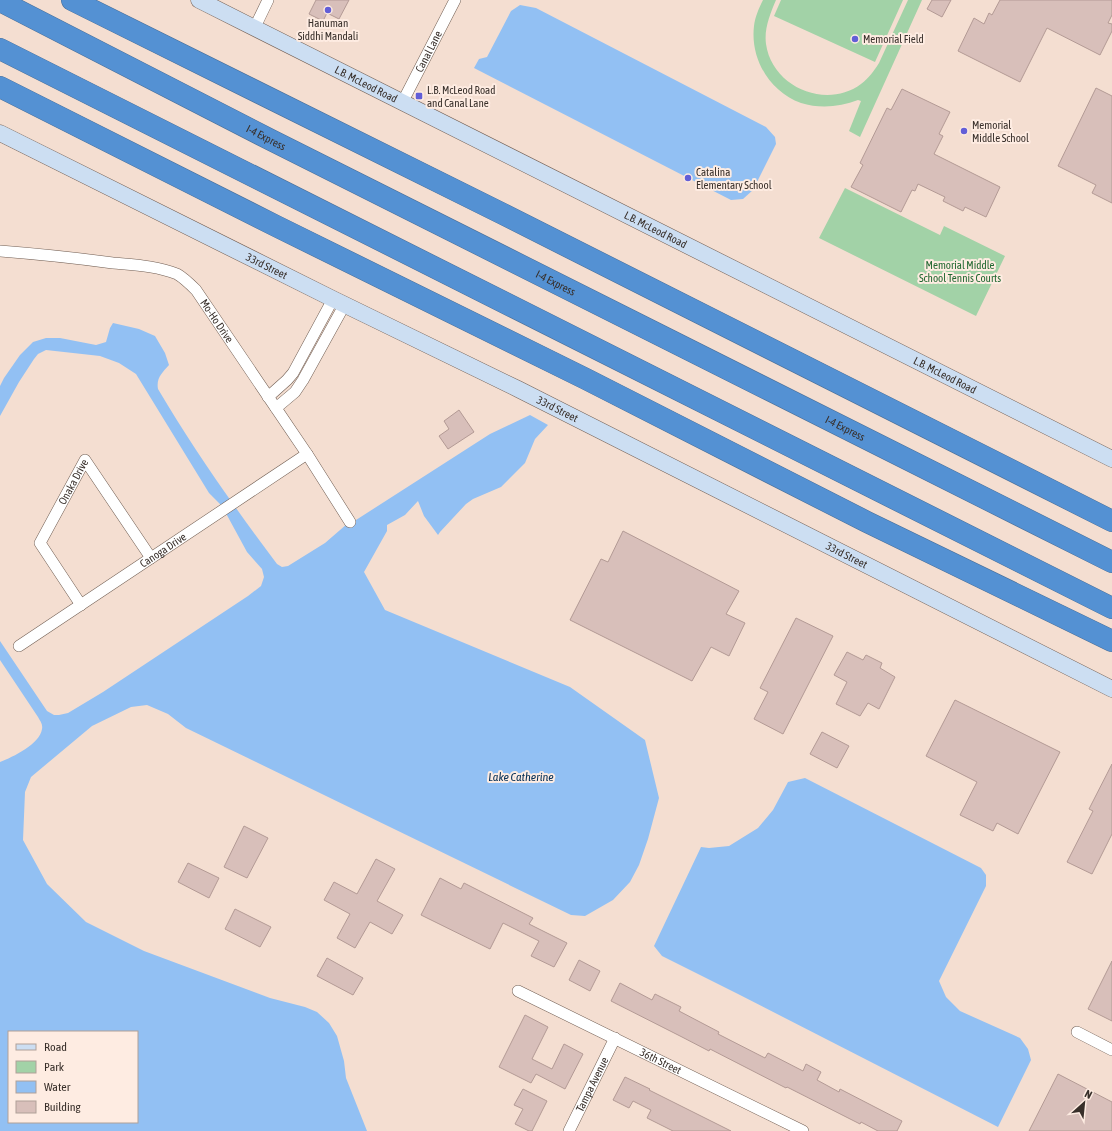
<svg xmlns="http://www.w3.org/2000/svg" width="1112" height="1131" viewBox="0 0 1112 1131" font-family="'Asap Condensed',sans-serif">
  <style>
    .green { fill: #a2d2a7 }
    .water { fill: #92c0f3; fill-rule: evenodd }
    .building { fill: #d8bfba; stroke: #b39a95 }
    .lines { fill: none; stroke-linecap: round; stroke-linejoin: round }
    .street-casing { stroke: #715e53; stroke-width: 12 }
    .secondary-casing { stroke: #715e53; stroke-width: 17 }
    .highway-casing { stroke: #4a6f98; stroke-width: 22 }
    .street { stroke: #fff; stroke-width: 11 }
    .secondary { stroke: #ccdef2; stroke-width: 16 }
    .highway { stroke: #5491d3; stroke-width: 21 }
    .poi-dot { fill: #625ed7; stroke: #feece2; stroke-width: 1.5 }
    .labels { text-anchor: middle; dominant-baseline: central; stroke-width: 4; stroke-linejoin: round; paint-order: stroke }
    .poi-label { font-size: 11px; fill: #382f2a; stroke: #feece2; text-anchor: start }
    .street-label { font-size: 11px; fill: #382f2a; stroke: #feece2 }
    .park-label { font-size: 11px; fill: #216831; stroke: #feece2 }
    .water-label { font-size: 12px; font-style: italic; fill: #002b52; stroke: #feece2 }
  </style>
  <rect width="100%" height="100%" fill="#f4ded1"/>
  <path class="green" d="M763,0h13c-6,14 -12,29 -10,44 6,43 60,66 95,40 8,-6 13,-13 18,-21l29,-63h14l-62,137 -11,-6 12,-30 -3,-1c-18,7 -38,9 -57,3 -31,-11 -51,-44 -47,-77 1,-9 5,-18 9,-26z
    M781,0h122l-28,62 -101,-46z
    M845,188l95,47 4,-9 61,30 -29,60 -157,-78z"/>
  <path class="water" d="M520,5l16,3 230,119 9,10 1,7 -23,46 -10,9 -12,1 -257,-132 5,-9 8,-2 24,-46z
    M113,323l26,6 16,7 10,17 4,12c-7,8 -13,13 -11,24 36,61 77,119 119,175l5,3 6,-1 37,-23 22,-19 9,-4 134,-86 40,-19 18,10 -13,14 -10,24 -24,24 -28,12 -7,5 -26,28 -2,3 -14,-19 -6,-15 -13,14 -18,10v6l-23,41 21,38 185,77 75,53 14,58 -11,41 -9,26 -9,17 -17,18 -28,16 -14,-1 -385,-187 -18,-14 -21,-9 -16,2 -39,19 -61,51 -6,15 -2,48 24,44 39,38 58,29 126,47 35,9 12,5 12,11 8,13 7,25 2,17 21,53h-367v-369c13,-5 40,-18 42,-33 1,-5 -2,-8 -4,-12l-38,-57v-19l47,70 7,4h5l9,-2 35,-21 145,-96 13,-10 3,-9 -2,-8 -15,-17 -25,-46 -13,-13 -73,-119 -17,-11 -19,-7 -54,-6 -8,4 -4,5 -15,23 -19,34v-30l4,-8 16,-23 13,-13 13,-4h14l36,7 10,-3 4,-14zM9,1032h128v90h-128z
    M805,778l176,90 5,7v11l-47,95 7,16 14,14 60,27 8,11 3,11 -33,67 -260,-133 -76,-38 -8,-10 47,-99 8,1 20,-2 29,-18 15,-18 15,-28z"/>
  <path class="building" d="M316,0h33l-10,19 -12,-6 -4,8 -14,-7z
    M932,0h19l-9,17 -15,-8z
    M1000,0h112v15l-4,8 4,1v7l-12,24 -53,-27 -27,54 -62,-31 16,-33 10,6 5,-11 3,2z
    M1096,88l16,8v107l-20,-10 4,-8 -38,-19z
    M902,89l48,23 -11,22 4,2 -9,18 66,33 -14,30 -21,-10 -2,4 -20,-10 2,-4 -27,-13 -3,7 -3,-1 -11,22 -50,-25 12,-22 -3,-2 27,-55 4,2z
    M459,410l15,22 -26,17 -9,-13 10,-7 -5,-8z
    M623,531l116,60 -13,23 19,9 -16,33 -18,-9 -19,34 -122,-61 31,-61 7,3z
    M796,618l37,18 -50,98 -29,-15 14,-27 -8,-4z
    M847,652l16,8 3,-5 16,8 -2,5 15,9 -16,32 -11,-6 -8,13 -24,-12 11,-22 -13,-7z
    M955,700l105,52 -42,82 -21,-11 -4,8 -33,-16 17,-33 -51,-26z
    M822,732l27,14 -12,22 -27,-14z
    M1112,764v70l-20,40 -25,-12 26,-51 -4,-2z
    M244,826l24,12 -21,40 -23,-11z
    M376,859l19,10 -18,32 26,14 -11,19 -22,-12 -15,26 -18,-10 13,-24 -26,-14 10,-18 23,12z
    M188,863l31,15 -10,20 -31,-16z
    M440,878l21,11 3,-6 69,35 -4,6 38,19 -13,24 -23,-11 8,-15 -36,-18 -13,26 -69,-34z
    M235,909l36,18 -11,20 -35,-18z
    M327,958l36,20 -10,17 -36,-19z
    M579,960l21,11 -10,20 -21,-11z
    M1112,961v60l-24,-12z
    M620,983l32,17 3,-6 26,13 -2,4 40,21 -1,2 47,24 3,-5 35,18 3,-7 15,8 -4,8 22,12 1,-3 62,32 -5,10h-19l-17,-9 -1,2 -73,-37 -1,1 -76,-39 -1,2 -27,-14 -71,-36z
    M525,1015l23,12 -16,32 20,10 12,-25 19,10 -18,35 -29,-15 -5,9 -32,-16z
    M1058,1074l54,28v29h-83z
    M625,1077l25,12 -1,1 82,41h-58l-26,-13 4,-8 -18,-9 -4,7 -16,-8z
    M523,1089l24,12 -15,30h-3l-14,-7 8,-15 -9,-4z"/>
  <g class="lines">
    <defs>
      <g id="street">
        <path d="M255,27l13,-27"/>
        <path id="s1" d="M402,103l53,-103"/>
        <path id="s2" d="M0,251c38,3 76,7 113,12 21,2 44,3 64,11 7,4 13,10 19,16l111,164 43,68"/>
        <path d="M268,397l19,-17 6,-7 40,-74"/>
        <path d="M276,408l19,-16 8,-12 42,-76"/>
        <path id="s3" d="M81,605l-41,-62 45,-83 66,98"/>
        <path id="s4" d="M19,646l288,-192"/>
        <path id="s5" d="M518,991l285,140"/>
        <path d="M1077,1032l35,18"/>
        <path id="s6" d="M569,1131l46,-93"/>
      </g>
      <g id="secondary">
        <path id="s7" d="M199,0l913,459"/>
        <path id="s8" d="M0,133l333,166 185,90 594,300"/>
      </g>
      <g id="highway">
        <path d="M72,0l431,214 609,307"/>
        <path id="s9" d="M0,1l271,139 841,422"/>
        <path d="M0,49l1112,559"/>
        <path d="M0,87l276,139 310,153 281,143 245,119"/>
      </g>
    </defs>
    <use href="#street" class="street-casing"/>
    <use href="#secondary" class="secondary-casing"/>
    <use href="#highway" class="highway-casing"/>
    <use href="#street" class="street"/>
    <use href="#secondary" class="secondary"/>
    <use href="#highway" class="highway"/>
  </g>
  <g class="poi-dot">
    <circle cx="328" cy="10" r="4"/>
    <circle cx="855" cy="39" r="4"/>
    <rect x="415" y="92" width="8" height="8" rx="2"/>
    <circle cx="964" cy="131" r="4"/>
    <circle cx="688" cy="178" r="4"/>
  </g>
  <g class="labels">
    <g class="poi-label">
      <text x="328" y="23" text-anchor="middle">Hanuman<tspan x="328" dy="13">Siddhi Mandali</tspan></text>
      <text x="863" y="39">Memorial Field</text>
      <text x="427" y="90">L.B. McLeod Road<tspan x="427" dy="13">and Canal Lane</tspan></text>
      <text x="972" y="125">Memorial<tspan x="972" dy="13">Middle School</tspan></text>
      <text x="696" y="172">Catalina<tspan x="696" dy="13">Elementary School</tspan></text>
    </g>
    <g class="street-label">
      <text stroke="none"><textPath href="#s1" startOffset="58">Canal Lane</textPath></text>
      <text stroke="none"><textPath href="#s7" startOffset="187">L.B. McLeod Road</textPath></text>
      <text stroke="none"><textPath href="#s9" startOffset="299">I-4 Express</textPath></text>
      <text stroke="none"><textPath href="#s7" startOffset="511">L.B. McLeod Road</textPath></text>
      <text stroke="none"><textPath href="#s8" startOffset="298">33rd Street</textPath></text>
      <text stroke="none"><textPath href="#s9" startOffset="623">I-4 Express</textPath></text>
      <text stroke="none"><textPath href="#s2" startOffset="241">Mo-Ho Drive</textPath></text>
      <text stroke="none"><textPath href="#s7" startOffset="835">L.B. McLeod Road</textPath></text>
      <text stroke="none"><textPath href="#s8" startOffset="622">33rd Street</textPath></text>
      <text stroke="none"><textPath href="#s9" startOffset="947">I-4 Express</textPath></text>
      <text stroke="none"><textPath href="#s3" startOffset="144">Onaka Drive</textPath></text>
      <text stroke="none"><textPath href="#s4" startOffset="173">Canoga Drive</textPath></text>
      <text stroke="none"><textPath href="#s8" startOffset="946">33rd Street</textPath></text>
      <text stroke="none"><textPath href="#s5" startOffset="159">36th Street</textPath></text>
      <text stroke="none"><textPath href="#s6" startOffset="52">Tampa Avenue</textPath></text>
    </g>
    <g class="park-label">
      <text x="960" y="265">Memorial Middle<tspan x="960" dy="13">School Tennis Courts</tspan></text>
    </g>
    <g class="water-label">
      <text x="521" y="777">Lake Catherine</text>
    </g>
  </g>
  <rect x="8" y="1031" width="130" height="92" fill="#feece2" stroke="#afa098"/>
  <rect x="16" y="1044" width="20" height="6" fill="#ccdef2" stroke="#afa098"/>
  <text x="44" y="1051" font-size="12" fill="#382f2a">Road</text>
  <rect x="16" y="1061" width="20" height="12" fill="#a2d2a7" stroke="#afa098"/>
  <text x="44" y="1071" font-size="12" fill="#382f2a">Park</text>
  <rect x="16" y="1081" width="20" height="12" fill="#92c0f3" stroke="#afa098"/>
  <text x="44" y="1091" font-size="12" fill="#382f2a">Water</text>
  <rect x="16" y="1101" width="20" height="12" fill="#d8bfba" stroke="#afa098"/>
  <text x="44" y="1111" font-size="12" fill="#382f2a">Building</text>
  <g transform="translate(1084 1103) rotate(27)" stroke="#feece2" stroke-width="3" paint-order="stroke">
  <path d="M0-3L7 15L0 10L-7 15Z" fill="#382f2a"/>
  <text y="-6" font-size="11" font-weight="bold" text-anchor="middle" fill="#382f2a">N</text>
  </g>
</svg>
